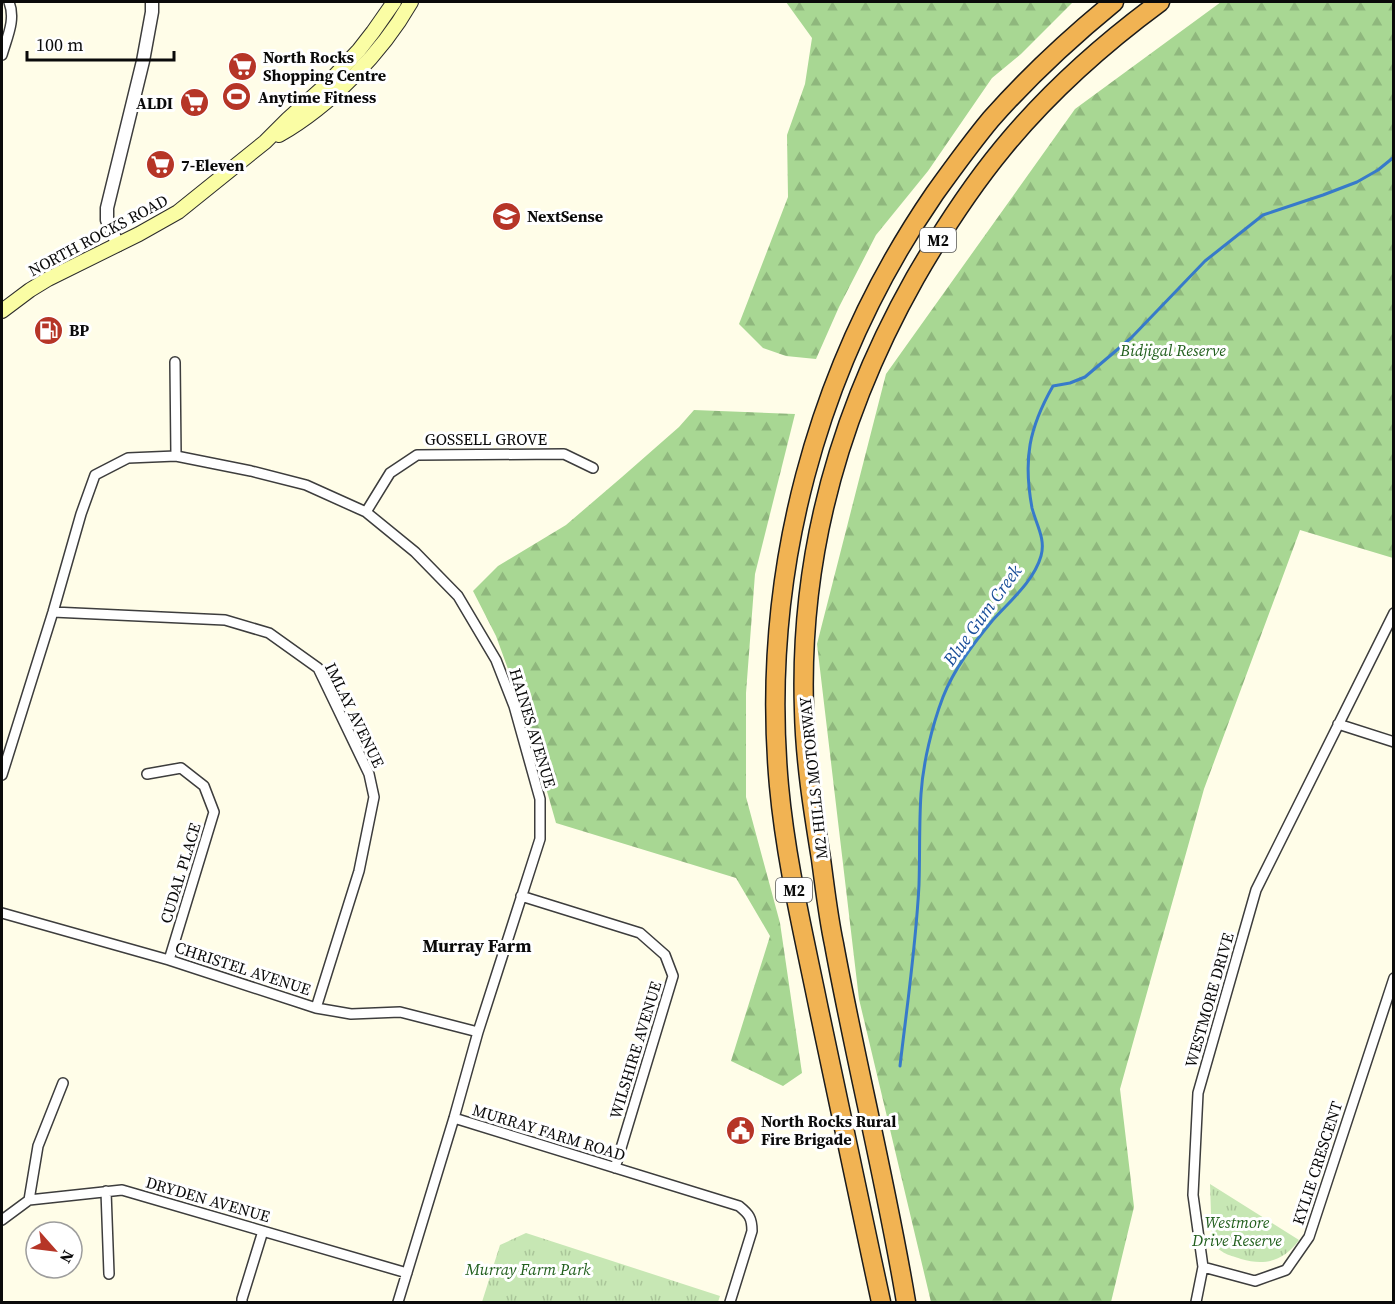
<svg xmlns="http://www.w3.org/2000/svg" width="1395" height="1304" viewBox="0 0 1395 1304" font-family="'Source Serif 4',serif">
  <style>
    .grass { fill: url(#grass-tufts) }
    .forest { fill: url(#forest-firs) }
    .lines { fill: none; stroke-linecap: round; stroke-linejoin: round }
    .stream { stroke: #377aca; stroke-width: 3 }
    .minor-casing { stroke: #3d3d3d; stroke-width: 12 }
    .tertiary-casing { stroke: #3d3d3d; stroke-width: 15 }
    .secondary-casing { stroke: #2c2c2c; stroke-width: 16 }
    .motorway-casing { stroke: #1b1b1b; stroke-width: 21 }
    .minor { stroke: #fff; stroke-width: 9 }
    .tertiary { stroke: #fff; stroke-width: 12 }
    .secondary { stroke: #fafda4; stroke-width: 14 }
    .motorway { stroke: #f1b353; stroke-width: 18 }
    .labels { text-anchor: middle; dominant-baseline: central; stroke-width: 6; stroke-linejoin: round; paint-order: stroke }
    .shield { fill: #fff; stroke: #545454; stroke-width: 1.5 }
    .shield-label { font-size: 15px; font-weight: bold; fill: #0a0a0a }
    .poi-label { font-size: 16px; font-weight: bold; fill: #0a0a0a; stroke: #fff; text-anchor: start }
    .street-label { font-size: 16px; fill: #0a0a0a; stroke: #fff }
    .park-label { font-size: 16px; font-style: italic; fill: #215f1d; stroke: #fff }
    .water-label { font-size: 18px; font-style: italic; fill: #184d98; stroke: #fff }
    .neighbourhood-label { font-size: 18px; font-weight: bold; fill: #0a0a0a; stroke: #fff }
  </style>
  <defs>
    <pattern id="grass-tufts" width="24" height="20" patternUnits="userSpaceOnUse" patternTransform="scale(1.5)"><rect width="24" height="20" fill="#c7e7b4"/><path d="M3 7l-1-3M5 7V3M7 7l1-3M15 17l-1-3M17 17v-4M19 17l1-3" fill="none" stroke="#aac599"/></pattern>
    <pattern id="forest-firs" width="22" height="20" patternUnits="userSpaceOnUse" patternTransform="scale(1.5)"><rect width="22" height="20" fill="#a8d793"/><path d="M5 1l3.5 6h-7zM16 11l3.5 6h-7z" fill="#8fb77d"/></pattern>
  </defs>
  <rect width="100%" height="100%" fill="#fffde8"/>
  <path class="grass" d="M1210,1184l89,56c-15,21 -34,26 -58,19 -15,-5 -18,-5 -29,-16z
    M526,1233l194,63 -2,6h-236l18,-57z"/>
  <path class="forest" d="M786,2h287l-52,52 -29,24 -64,93 -52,64 -37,72 -23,52 -30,-3 -23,-8 -24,-24 49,-127 -1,-62 18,-51 7,-46z
    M1221,2h172v556l-93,-28 -96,259 -84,300 14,118 -23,95h-180l-72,-303 -42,-355 69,-270 189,-265z
    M694,410l101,4 -40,160 -9,119v104l34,126 22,150 -19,13 -52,-25 39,-125 -34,-58 -180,-55 -29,-102 -31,-85 -23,-45 25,-25 68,-41 56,-48 57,-50z"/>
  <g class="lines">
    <path class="stream" d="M900,1066c7,-60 16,-121 19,-181 1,-30 0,-61 2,-91 2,-31 11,-68 22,-97 11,-28 30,-53 49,-76 17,-19 42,-40 49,-65 5,-17 -5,-32 -9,-48 -9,-49 -3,-80 21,-122l17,-3 15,-6 46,-39 74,-77 58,-46 60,-20 34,-13 21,-12 16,-13"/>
    <defs>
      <path id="minor" d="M2,55c5,-18 14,-35 7,-53
        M175,362l1,94
        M366,512l24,-39 27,-18 147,-1 29,14
        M53,612l172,8 44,13 49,35 51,106 5,23 -15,74 -43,137
        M1338,724l56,18
        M147,774l34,-6 23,18 10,26 -45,148
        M2,775l51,-163 28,-98 14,-39 33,-17 48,-2 75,15 55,14 60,27 49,40 43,44 38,64 18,46 26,93v40l-62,193 -24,86 -56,184
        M521,896l119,37 25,22 8,21 -58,192
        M2,913l167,47 147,48 35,6 49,-2 78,20
        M454,1118l285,88c10,8 13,12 13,25l-22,71
        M106,1191l3,83
        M29,1200l9,-54 25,-63
        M2,1220l27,-20 93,-10 285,83
        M1203,1267l52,14 31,-11 23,-33 85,-259
        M242,1302v-3l21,-68
        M1196,1302l7,-35 -10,-72 5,-102 58,-203 138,-277"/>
      <path id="tertiary" d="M118,245l-11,-25v-12l36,-147 9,-49v-10"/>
      <path id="secondary" d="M279,135c51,-29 103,-82 132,-133
        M2,311l28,-21 18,-11 91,-45 39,-22 87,-70 23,-23 40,-36 31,-33 14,-18 21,-30"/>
      <path id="motorway" d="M881,1302c-21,-97 -41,-194 -62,-292 -15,-74 -33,-148 -40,-224 -19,-210 37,-420 156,-593 18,-25 36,-50 56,-74 38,-43 79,-81 123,-117
        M906,1302c-20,-120 -50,-238 -72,-358 -6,-28 -9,-56 -13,-85 -8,-49 -16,-99 -17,-149 -5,-154 36,-299 111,-432 26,-45 55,-90 88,-130 46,-56 100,-104 157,-146"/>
    </defs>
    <use href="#minor" class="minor-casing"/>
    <use href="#tertiary" class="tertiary-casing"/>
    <use href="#secondary" class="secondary-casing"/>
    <use href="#motorway" class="motorway-casing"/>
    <use href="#minor" class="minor"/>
    <use href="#tertiary" class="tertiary"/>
    <use href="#secondary" class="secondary"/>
    <use href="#motorway" class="motorway"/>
  </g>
  <defs>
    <symbol id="supermarket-disc" viewBox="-11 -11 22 22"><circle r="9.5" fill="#b63527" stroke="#fff"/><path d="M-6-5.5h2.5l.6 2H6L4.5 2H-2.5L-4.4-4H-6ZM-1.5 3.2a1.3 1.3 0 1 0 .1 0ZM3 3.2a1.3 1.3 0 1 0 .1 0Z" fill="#fff"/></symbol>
    <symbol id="stadium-disc" viewBox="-11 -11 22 22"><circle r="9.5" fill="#b63527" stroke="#fff"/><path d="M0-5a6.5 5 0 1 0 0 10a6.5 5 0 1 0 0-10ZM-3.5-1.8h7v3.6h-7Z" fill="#fff"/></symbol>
    <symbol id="school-disc" viewBox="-11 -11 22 22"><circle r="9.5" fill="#b63527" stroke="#fff"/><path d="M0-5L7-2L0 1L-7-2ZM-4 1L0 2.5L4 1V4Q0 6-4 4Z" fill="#fff"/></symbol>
    <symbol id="fuel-disc" viewBox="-11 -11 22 22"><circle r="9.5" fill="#b63527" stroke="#fff"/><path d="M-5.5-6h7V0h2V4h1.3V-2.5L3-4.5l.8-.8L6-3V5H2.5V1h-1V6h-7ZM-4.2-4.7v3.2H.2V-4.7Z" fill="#fff"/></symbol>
    <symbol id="civic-disc" viewBox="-11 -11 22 22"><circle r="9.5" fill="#b63527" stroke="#fff"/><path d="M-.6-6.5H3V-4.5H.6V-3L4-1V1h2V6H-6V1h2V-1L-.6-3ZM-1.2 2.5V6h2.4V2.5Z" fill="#fff"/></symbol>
  </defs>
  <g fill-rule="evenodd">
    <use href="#supermarket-disc" x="226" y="50" width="33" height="33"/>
    <use href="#stadium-disc" x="220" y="80" width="33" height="33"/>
    <use href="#supermarket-disc" x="178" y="86" width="33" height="33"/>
    <use href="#supermarket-disc" x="144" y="148" width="33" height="33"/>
    <use href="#school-disc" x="490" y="200" width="33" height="33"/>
    <use href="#fuel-disc" x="32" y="314" width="33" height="33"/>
    <use href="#civic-disc" x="724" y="1114" width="33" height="33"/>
  </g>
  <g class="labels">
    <g class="shield">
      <rect x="920" y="228" width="36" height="24" rx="4.5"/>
      <rect x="776" y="878" width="36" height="24" rx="4.5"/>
    </g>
    <g class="shield-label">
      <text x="938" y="240">M2</text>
      <text x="794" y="890">M2</text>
    </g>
    <g class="poi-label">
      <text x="263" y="57">North Rocks<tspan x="263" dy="18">Shopping Centre</tspan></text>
      <text x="258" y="97">Anytime Fitness</text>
      <text x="173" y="103" text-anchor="end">ALDI</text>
      <text x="181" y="165">7-Eleven</text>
      <text x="527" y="216">NextSense</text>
      <text x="69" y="330">BP</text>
      <text x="761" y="1121">North Rocks Rural<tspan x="761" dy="18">Fire Brigade</tspan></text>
    </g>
    <g class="street-label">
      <text transform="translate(98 235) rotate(-28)">NORTH ROCKS ROAD</text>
      <text x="486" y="439">GOSSELL GROVE</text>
      <text transform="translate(355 715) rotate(64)">IMLAY AVENUE</text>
      <text transform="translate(533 728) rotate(73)">HAINES AVENUE</text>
      <text transform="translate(813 778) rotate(-96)">M2 HILLS MOTORWAY</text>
      <text transform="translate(180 873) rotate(-73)">CUDAL PLACE</text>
      <text transform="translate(243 968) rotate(18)">CHRISTEL AVENUE</text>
      <text transform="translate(1209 1000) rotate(-74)">WESTMORE DRIVE</text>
      <text transform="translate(635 1050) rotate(-73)">WILSHIRE AVENUE</text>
      <text transform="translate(549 1132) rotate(17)">MURRAY FARM ROAD</text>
      <text transform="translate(1317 1163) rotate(-72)">KYLIE CRESCENT</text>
      <text transform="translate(208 1199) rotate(16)">DRYDEN AVENUE</text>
    </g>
    <g class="park-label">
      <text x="1173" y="350">Bidjigal Reserve</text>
      <text x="1237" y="1222">Westmore<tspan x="1237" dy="18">Drive Reserve</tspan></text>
      <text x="528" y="1269">Murray Farm Park</text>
    </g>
    <g class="water-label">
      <text transform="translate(982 615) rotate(-54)">Blue Gum Creek</text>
    </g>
    <g class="neighbourhood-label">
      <text x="477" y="945">Murray Farm</text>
    </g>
  </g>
  <rect width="1395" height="1304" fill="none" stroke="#0a0a0a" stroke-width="6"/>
  <g transform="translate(54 1250) rotate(118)"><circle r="28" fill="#ffffff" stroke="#9d9d9d" stroke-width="1.5"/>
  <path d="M0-4.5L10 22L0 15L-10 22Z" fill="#b63527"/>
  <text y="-9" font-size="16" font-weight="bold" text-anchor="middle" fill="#0a0a0a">N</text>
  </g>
  <path d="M27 51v9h147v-9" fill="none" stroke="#0a0a0a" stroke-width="3"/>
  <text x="36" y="51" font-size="18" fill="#0a0a0a" stroke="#ffffff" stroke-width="4.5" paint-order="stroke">100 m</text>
</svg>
